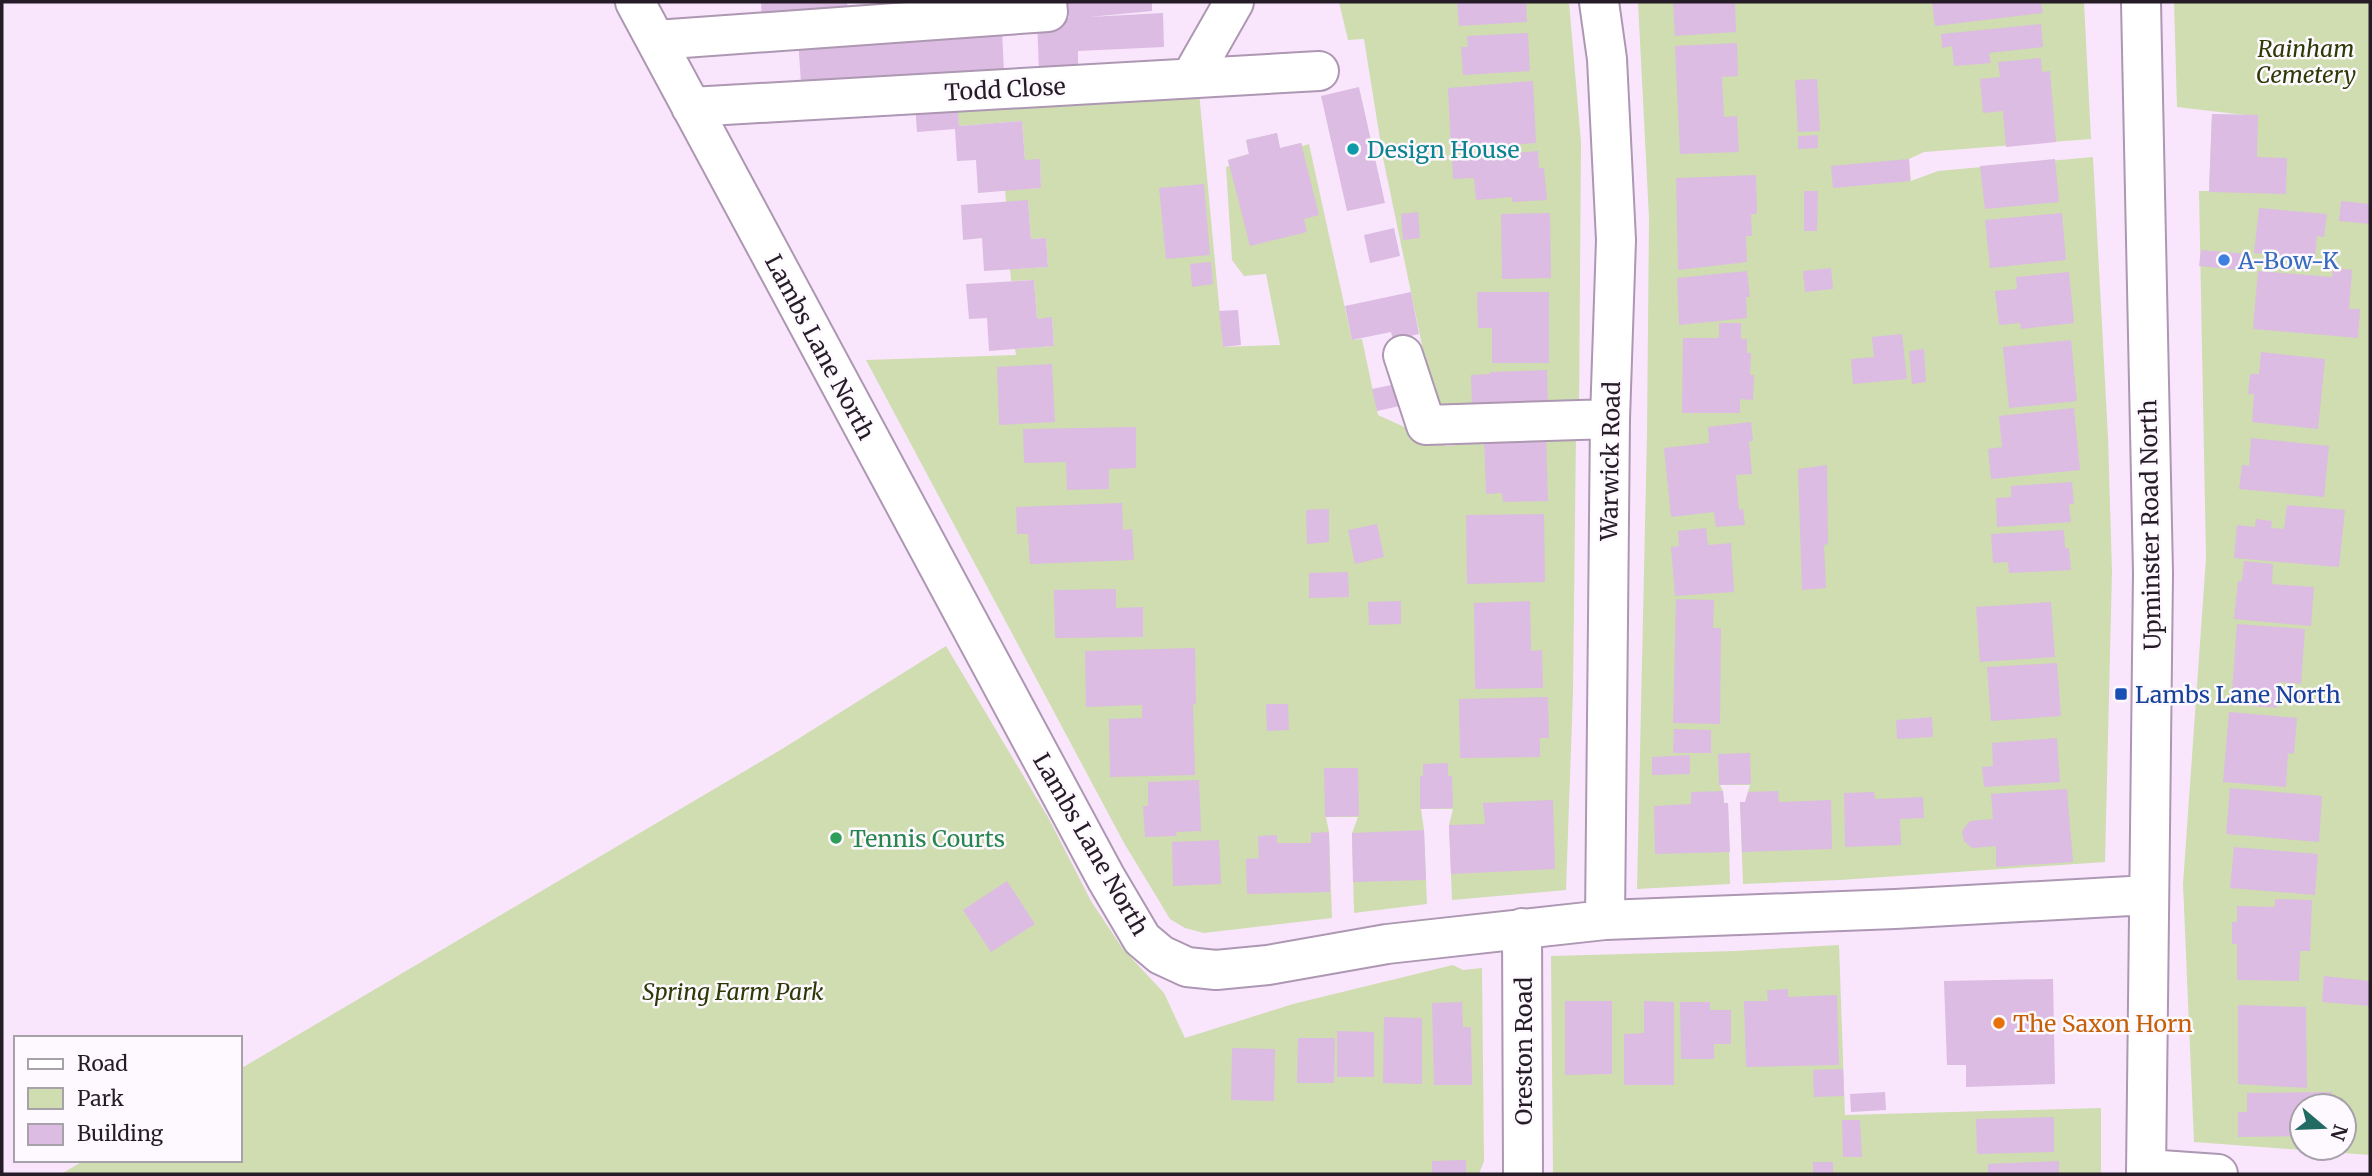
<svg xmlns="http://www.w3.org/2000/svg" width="2372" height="1176" viewBox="0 0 2372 1176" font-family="Merriweather,serif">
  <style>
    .green { fill: #cfddb1; fill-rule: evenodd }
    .building { fill: #dcbce2 }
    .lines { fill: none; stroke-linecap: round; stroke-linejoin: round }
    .minor-casing { stroke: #ad97b2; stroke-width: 42 }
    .minor { stroke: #fff; stroke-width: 38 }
    .culture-dot { fill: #0f9aa8; stroke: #fdf9ff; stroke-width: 2.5 }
    .shop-dot { fill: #3f7fe0; stroke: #fdf9ff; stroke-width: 2.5 }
    .transit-dot { fill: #1a4fb4; stroke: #fdf9ff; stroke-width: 2.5 }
    .leisure-dot { fill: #2e9e5b; stroke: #fdf9ff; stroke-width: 2.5 }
    .food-dot { fill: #e8710a; stroke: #fdf9ff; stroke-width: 2.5 }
    .labels { text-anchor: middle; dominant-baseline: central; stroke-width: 5; stroke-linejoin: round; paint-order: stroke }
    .park-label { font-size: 23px; font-style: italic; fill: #2e3a06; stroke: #fdf9ff }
    .street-label { font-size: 23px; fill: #251c27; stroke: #fdf9ff }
    .culture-label { font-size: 23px; fill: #0d838f; stroke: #fdf9ff; text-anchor: start }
    .shop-label { font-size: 23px; fill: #366cbe; stroke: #fdf9ff; text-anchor: start }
    .transit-label { font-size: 23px; fill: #164399; stroke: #fdf9ff; text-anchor: start }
    .leisure-label { font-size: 23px; fill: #27864d; stroke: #fdf9ff; text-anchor: start }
    .food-label { font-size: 23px; fill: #c56008; stroke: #fdf9ff; text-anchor: start }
  </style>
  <rect width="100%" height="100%" fill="#f9e6fd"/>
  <path class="green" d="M1339,2h230l12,140 -2,273 -142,2 -54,-259 -19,-119 -16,1z
    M1638,2h446l7,137 -167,13 -15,7 2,22 27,-10 155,-14 15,280 4,134 -7,291 -265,18 -97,4 -3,-82h5l5,-17h-30l3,6 1,12h4l2,81 -93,5 10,-455 2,-216z
    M2174,2h196v1153l-176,-13 -11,-258 23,-326 -7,-367h10l3,-77 33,1 -68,-8zM2302,1106h42v42h-42z
    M1199,92l24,255 57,-2 -14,-71 -22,2 -12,-16 -6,-93 3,-1 -1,-6 21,-6 -3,-14 31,-7 3,15 21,-5 2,3 6,-2 43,196 10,-1 16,76 68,31 130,-11 -3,257 -7,198 -114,10 -3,-75 4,-16h-32l3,21 3,74 -73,9 -2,-80 6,-16h-32l3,15 3,86 -128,15 -19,-5 -15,-9 -46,-76 -258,-483 150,-5 -1,-6 39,-3 -2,-28 -15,1 -3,-39 -23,1 -1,-12 38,-2 -2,-29 -15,1 -3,-38 -22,1 -1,-12 36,-2 -1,-28h-15l-3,-39 -63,5 -2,-19z
    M946,646l103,173 42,82 32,48 41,44 21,45 108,-34 160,-39 10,5 19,-2 2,193 -5,13h-1418l24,-14h155v-91l542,-320z
    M1839,945l6,170 256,-7v66h-548l-2,-218 184,-5z"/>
  <path class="building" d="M761,2h86l1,9 -86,7z
    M1068,2h84v9l-63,6 74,-4 1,34 -86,4v18l-39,2 -2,-52 32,-1z
    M1457,2h69l1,20 -68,4z
    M1673,2h62l1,30 -61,4z
    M1932,2h109l2,11 -108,13z
    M2041,24l2,23 -54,6 2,10 -37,3 -2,-20 -10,2 -1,-14z
    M1002,29l2,44 -203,10 -3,-44z
    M1528,33l2,38 -67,4 -2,-28h7l-1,-11z
    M1737,43l1,33 -16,1 2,40 13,-1 2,36 -59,2 -5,-108z
    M2041,58l1,14 8,-1 6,71 -50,5 -3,-36 -20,2 -3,-34 20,-2 -2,-15z
    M1817,79l3,52 -22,1 -3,-52z
    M1533,81l3,62 -85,6 -3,-61z
    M1359,87l26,116 -38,8 -26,-115z
    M957,100l2,26 63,-5 3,39 15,-1 1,29 -63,5 -2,-33 -19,1 -2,-32 -38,3 -2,-29z
    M2212,114l46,1 -1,42 30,1 -1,36 -77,-2z
    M1277,133l3,15 21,-5 18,72 -15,4 3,13 -57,14 -22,-86 21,-6 -3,-14z
    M1818,135v13l-20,1v-13z
    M1538,151l1,17h5l3,32 -35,2v-5l-36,3 -2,-22 -21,1 -1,-21z
    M1909,159l1,22 -77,7 -2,-22z
    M2055,159l4,43 -74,7 -5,-43z
    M1756,175l1,39h-6l1,22h-6l1,26 -69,8 -2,-92z
    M1204,184l6,71 -44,4 -7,-71z
    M1804,191h14l-1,40h-13z
    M1028,200l3,39 15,-1 2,29 -64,4 -2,-33 -19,2 -2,-35z
    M2341,201l29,3v20l-31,-3z
    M2259,208l68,6 -3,23 -7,-1 -2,23 -61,-6z
    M1418,212l2,26 -17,2 -2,-26z
    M1550,213l1,65 -49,1 -1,-65z
    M2062,213l4,47 -76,8 -5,-48z
    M1394,228l6,28 -30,7 -6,-28z
    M2201,250l48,4 -1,17 -49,-5z
    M1211,262l2,22 -21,3 -2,-23z
    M1831,268l2,21 -28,3 -2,-21z
    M2333,268l19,2 -3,39h11l-2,29 -105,-9 5,-58 74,6z
    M1747,271l3,26h-4l1,21 -68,7 -2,-47z
    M2069,272l5,51 -53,6 -1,-6 -21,2 -4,-34 22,-2 -1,-12z
    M1034,280l3,39 15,-2 2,29 -65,5 -2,-33 -18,1 -3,-35z
    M1411,292l8,42 -26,6 -2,-8 -39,8 -7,-34z
    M1477,292h72v71h-57v-35h-14z
    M1238,310l3,35 -18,2 -4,-36z
    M1719,323h22v16h6v14h4l-1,22h4l-1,25 -13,-1v14h-58l1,-75h36z
    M1902,334l5,45 -54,5 -2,-25 23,-2 -2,-20z
    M2071,340l6,61 -68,7 -6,-61z
    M1924,349l2,33 -14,2 -3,-33z
    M2261,352l64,7 -7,70 -66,-7 2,-28h-6l2,-20h9z
    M1052,364l3,58 -56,3 -2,-58z
    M1547,370l1,40h-76l-1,-35 19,-1v-2z
    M1396,384l4,22 -23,5 -5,-22z
    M2074,408l6,62 -89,9 -3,-30 14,-2 -3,-31z
    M1751,422l2,19h-4l3,33 -16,1 3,35 4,-1 2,16 -29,2 -2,-15 -43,5 -7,-69 45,-5 -1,-16z
    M1136,427v41l-27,1v20l-42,1 -1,-28 -42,1 -1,-34z
    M1546,436l2,65 -45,1 -1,-9 -16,1 -2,-56z
    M2251,438l78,8 -5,51 -85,-8 3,-24 7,1z
    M1827,465l1,79 -4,1 2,43 -24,2 -4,-121z
    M2072,482l2,22h-5l2,18 -74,5 -1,-29 15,-1v-11z
    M1122,503l1,27 9,-1 2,31 -104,4 -2,-30h-11l-1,-27z
    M2287,505l58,5 -6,57 -105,-9 3,-33 18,2 1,-8 16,2 -1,7 13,1z
    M1329,509v33l-22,2 -1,-34z
    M1544,514l1,68 -78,2 -1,-69z
    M1377,524l7,33 -29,7 -7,-34z
    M1706,528l2,17 23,-2 3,49 -59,4 -4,-49 8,-1 -1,-15z
    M2064,530l1,18h4l2,22 -62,3 -1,-11 -15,1 -2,-29z
    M2244,561l29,3 -1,20 42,3 -3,39 -77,-7 4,-38h4z
    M1348,572l1,25 -40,1v-25z
    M1116,589v19l27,-1v30l-88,1 -1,-48z
    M1676,599l38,1 -1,28h8l-1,96 -47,-1z
    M1401,601v23l-32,1 -1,-23z
    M1530,601l1,50 11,-1 1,38 -68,1 -1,-86z
    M2051,602l4,55 -75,5 -4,-55z
    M2237,624l68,5 -4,55 -22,-2 -2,26 -46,-4z
    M1195,648l1,56h-3l2,71 -85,2 -1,-58 33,-1v-13l-56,2 -1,-56z
    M2057,663l4,53 -70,5 -4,-54z
    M1548,697l1,41h-9v19l-80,1 -1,-59z
    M1266,704h22l1,26 -22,1z
    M2229,712l68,6 -3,36 -6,-1 -2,34 -63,-5z
    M1932,717l1,20 -36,2 -1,-19z
    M1674,729l37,1v23h-38z
    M2057,738l3,44 -76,5 -2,-20 11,-1 -1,-23z
    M1750,753l1,31 -32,1 -1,-31z
    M1690,755v19l-38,1v-18z
    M1448,763v13h4l1,32 -33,1v-33h3v-12z
    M1324,768h34l1,48 -34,1z
    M1199,780l2,51 -25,1 1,4 -32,1 -2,-31h5v-24z
    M2230,788l92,8 -3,46 -93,-8z
    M2067,789l6,73 -77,5v-21l-24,2 -8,-7 -2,-10 8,-10 23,-2 -2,-25z
    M1723,791l1,12h4l2,49 -75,2 -1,-48 37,-2v-12z
    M1778,791l1,11 52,-2 1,49 -90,3 -2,-50h5l3,-10z
    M1874,792l1,7 48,-2 1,21 -24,1 1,26 -56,2 -1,-54z
    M1553,800l2,69 -104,5 -2,-49 36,-1 -2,-21z
    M1424,830l2,50 -73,2 -1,-49z
    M1329,832l1,60 -83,2 -1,-35 13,-1 -1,-22 19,-1v8h34v-10z
    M1219,840l2,44 -48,2 -1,-44z
    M2234,847l84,7 -3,41 -85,-7z
    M1007,881l28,43 -44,28 -28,-42z
    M2275,899l37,1 -2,51h-10l-1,30 -62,-1v-36h-5v-22h5v-16l38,1z
    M2324,976l46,5v25l-48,-4z
    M2053,979l2,105 -89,3v-22h-19l-3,-84z
    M1788,989v8l49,-2 2,70 -93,2 -2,-66h24l-1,-11z
    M1565,1001h47v73l-47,1z
    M1644,1001l30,1v83h-50v-51l20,-1z
    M1462,1002l1,25h8l1,58h-38l-2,-82z
    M1680,1002h30v8h21v34h-17v15h-33z
    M2238,1005l68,2 1,81 -69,-4z
    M1384,1017l38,1v66l-39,-1z
    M1337,1031l37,1v45h-37z
    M1298,1038h37l-1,45h-37z
    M1232,1048l43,1 -1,52 -43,-1z
    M1843,1069l1,27 -30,1 -1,-27z
    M1885,1092l1,18 -35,2 -1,-18z
    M2332,1092v14h-30v30l-64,1v-25h9v-19z
    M2054,1117v35l-77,2 -1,-35z
    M1842,1120h18l2,37h-19z
    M1466,1160v14h-34v-13z
    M2059,1161v13h-71v-10z
    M1813,1162h20v12h-20z"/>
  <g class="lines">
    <defs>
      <path id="minor" d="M635,2l471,876 36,61 19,16 26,12 29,3 52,-5 119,-21 218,-24 290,-11 253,-14
        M1599,2l8,57 9,181 -6,179 -5,501
        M2141,2l12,571 -7,601
        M656,40l392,-28 -1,-10
        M1196,78l1,-11 37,-65
        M691,107l628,-36
        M1403,355l23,70 184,-6
        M1522,928l1,246
        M2146,1169l72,5"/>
    </defs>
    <use href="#minor" class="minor-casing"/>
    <use href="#minor" class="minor"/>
  </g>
  <circle class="culture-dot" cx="1353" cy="149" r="7"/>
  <circle class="shop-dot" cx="2224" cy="260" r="7"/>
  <rect class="transit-dot" x="2114" y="687" width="14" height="14" rx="3.5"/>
  <circle class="leisure-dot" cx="836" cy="838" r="7"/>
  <circle class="food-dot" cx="1999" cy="1023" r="7"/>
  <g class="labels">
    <g class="park-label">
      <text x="2306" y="48">Rainham<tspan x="2306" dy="26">Cemetery</tspan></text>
      <text x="733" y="991">Spring Farm Park</text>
    </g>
    <g class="street-label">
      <text transform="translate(1005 89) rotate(-3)">Todd Close</text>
      <text transform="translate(820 347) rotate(62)">Lambs Lane North</text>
      <text transform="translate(1610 461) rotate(-89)">Warwick Road</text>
      <text transform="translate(2150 525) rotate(-91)">Upminster Road North</text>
      <text transform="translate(1091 844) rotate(60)">Lambs Lane North</text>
      <text transform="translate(1523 1051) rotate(-90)">Oreston Road</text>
    </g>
    <g class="culture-label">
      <text x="1367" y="149">Design House</text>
    </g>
    <g class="shop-label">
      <text x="2238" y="260">A-Bow-K</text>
    </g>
    <g class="transit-label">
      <text x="2135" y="694">Lambs Lane North</text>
    </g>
    <g class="leisure-label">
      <text x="850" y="838">Tennis Courts</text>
    </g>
    <g class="food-label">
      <text x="2013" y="1023">The Saxon Horn</text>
    </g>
  </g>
  <rect width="2372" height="1176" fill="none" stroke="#251c27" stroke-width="7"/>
  <rect x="14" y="1036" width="228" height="126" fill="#fdf9ff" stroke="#a7a1a9" stroke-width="2"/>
  <rect x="28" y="1059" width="35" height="10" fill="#ffffff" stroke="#a7a1a9" stroke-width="2"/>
  <text x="77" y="1071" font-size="21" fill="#251c27">Road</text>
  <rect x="28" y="1088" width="35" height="21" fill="#cfddb1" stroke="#a7a1a9" stroke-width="2"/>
  <text x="77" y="1106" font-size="21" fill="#251c27">Park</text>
  <rect x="28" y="1124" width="35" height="21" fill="#dcbce2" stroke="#a7a1a9" stroke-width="2"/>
  <text x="77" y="1141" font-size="21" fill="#251c27">Building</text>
  <g transform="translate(2323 1127) rotate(109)"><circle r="33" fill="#fdf9ff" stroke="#a7a1a9" stroke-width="2"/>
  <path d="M0-5L12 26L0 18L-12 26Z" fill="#216b63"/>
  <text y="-10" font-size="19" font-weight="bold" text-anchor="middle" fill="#251c27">N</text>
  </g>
</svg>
